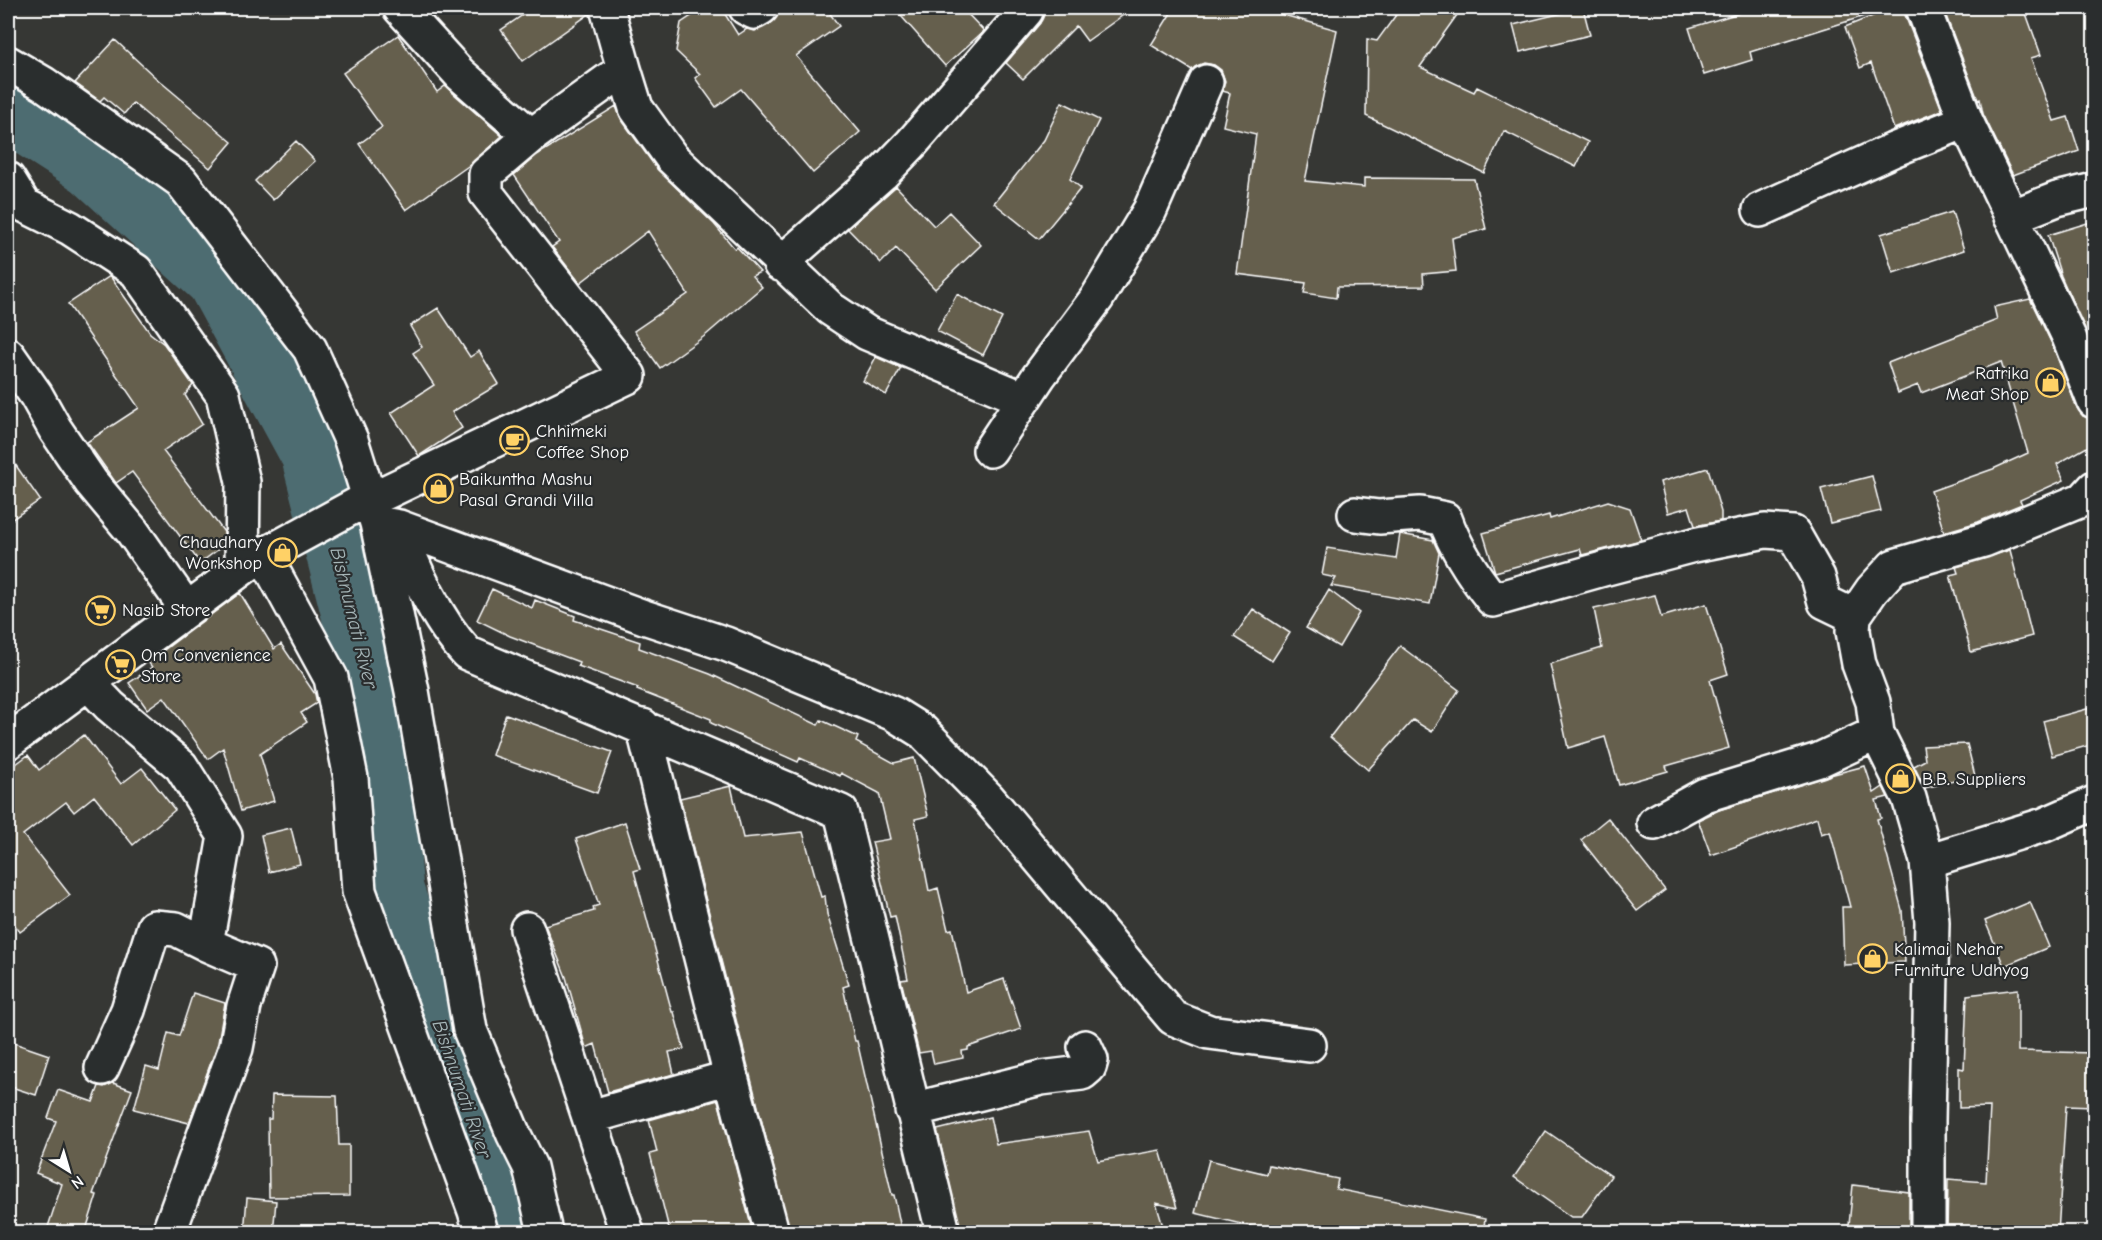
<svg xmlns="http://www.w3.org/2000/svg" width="2102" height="1240" viewBox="0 0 2102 1240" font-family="'Comic Neue',sans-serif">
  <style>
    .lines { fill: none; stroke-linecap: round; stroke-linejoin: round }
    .river { stroke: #4e6c71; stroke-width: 63 }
    .building { fill: #655e4e; stroke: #fff; stroke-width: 1.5 }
    .minor-casing { stroke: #fff; stroke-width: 38 }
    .minor { stroke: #2a2d2e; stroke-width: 33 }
    .labels { text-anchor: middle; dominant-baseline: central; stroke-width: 4.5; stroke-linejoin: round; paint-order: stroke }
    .poi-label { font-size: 18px; fill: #fff; stroke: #2a2d2e; text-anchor: start }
    .water-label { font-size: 20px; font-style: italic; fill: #a6b6b8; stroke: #2a2d2e }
  </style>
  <rect width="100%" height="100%" fill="#363734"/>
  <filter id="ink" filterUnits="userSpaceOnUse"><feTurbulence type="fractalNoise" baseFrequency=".0167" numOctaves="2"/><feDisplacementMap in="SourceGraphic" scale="12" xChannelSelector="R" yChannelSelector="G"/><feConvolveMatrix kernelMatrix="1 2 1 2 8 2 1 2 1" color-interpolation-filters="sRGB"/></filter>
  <g filter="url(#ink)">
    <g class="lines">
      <path class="river" d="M8,111l84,54 125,114 95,175 63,246 17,190 70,206 51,136"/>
    </g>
    <path class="building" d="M533,8h56v6l-66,47 -22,-31z
      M780,8h46l13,18 -43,30 64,76 -47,41 -72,-84 -25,18 -21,-29 5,-4 -24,-23 5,-28 15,-10 27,-2 15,24 9,-6 8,2 15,-7 7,-7z
      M894,8h68l22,23 -39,35z
      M1045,8h88l-46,33 -11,-15 -53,53 -17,-16 34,-40z
      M1174,8h85l78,22 -32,151 59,6v-9l110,1 12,50 -34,9 4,33 -33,3 1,12 -87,1 -1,11 -32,-5 2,-10 -69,-9 19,-140 -33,-8 7,-33 -8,-2 3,-10 -4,-11 -7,-5 -10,-2 -9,4 -3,3 -41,-25z
      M1401,8h61l-42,59 54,25 3,-5 111,55 -12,25 -72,-36 -20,42 -118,-57 1,-77 10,2z
      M1583,8l7,27 -70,17 -7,-27z
      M1756,8h114l1,6 -121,38 2,8 -48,15 -15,-47z
      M1893,8h12v7l37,95 -48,19 -23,-66 -11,5 -15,-41z
      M1943,8h81l17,47 -10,3 23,63 14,-4 11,34 -66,24 -30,-61 -3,-15 -2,1z
      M398,35l39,57 8,-6 57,50 -31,28 -65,46 -47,-66 23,-17 -39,-54z
      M115,40l41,38 76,64 -22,26 -77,-65 -9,11 -20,-17 -4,4 -25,-18z
      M1062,102l37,18 -29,59 11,9 -42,51 -45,-36 50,-63z
      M616,106l5,13 36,50 57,55 21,25 2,-2 23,25 -8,4 10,11 -56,48 -46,33 -26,-37 54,-37 -40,-63 -68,52 -28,-36 7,-5 -45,-67 23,-20z
      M296,141l19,20 -42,39 -18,-19z
      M896,186l38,40 15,-14 32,33 -46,44 -39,-41 -15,15 -33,-34z
      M1952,212l12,38 -71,23 -12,-39z
      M2094,221v130l-33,-75 -13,-41z
      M110,276l40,57 14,11 29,41 -8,10 17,29 -39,27 61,81v13l-24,18 -68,-91 -16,11 -29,-41 52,-34 -71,-104z
      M957,294l45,24 -19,37 -46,-24z
      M2030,299l22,45 25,64 6,8 11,3v24l-37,21 7,16 -44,20 2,4 -44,18 -34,10 -13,-41 62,-22 35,-16 -27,-91 -80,31 -3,-8 -20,8 -10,-30 109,-43 -3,-13z
      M438,308l32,49 9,-6 20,33 -47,28 10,16 -43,28 -28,-43 43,-28 -21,-32 9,-6 -12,-21z
      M876,357l25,11 -15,27 -23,-14z
      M8,454l32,46 -32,22z
      M1708,468l13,44v9l-26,5 -6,-19 -21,6 -8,-31z
      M1872,476l9,35 -51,12 -9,-34z
      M1608,501l22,7 11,32 -59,15 -2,-6 -85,23 -12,-39 66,-18 1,4z
      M1400,534l33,6 6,13 -9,51 -99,-18 5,-8 -14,-3 5,-27 69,11z
      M2010,550l22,86 -61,16 -21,-77 8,-2 -2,-6z
      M492,589l40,19 3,-8 40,16 -1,4 66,22 -1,6 71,26 108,51 3,-5 37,17 -2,5 38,21 20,-5 14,58 -13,3 14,72 9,-3 10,42 4,-1 14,63 38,-13 17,50 -53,18v3l-6,1 1,7 -29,6 -3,-13 -12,2 -18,-73 7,-1 -13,-63 -5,1 -18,-75 18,-3 -11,-46 -38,-20 -1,3 -40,-18 -2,4 -87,-39v-4l-74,-29 1,-2 -60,-22 1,-4 -69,-26 -33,-16z
      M1329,590l30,23 -20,34 -33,-19z
      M240,593l34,56 7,-5 34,50 2,9 -16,10 6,9 -47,32 14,47 -33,10 -18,-63 -15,11 -44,-62 -17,12 -18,-26 23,-16 -4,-5z
      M1655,595l6,22 45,-13 22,70 -18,6 19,68 -63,18 2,5 -49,14 -14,-48 -37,11 -18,-84 52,-16 -8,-39z
      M1253,609l37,24 -18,28 -38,-24z
      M1400,646l59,44 -27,42 -19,-12 -45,50 -38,-33z
      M2094,707v37l-42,12 -9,-35z
      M506,714l106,38 -15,41 -105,-38z
      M84,735l37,49 21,-16 33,42 -42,35 -39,-49 -20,16 -8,-10 -43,33 47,60 -50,37 -12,-16v-146l20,-15 11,15z
      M1967,744l8,32 -50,12 -11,-22 11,-6 -2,-14z
      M1865,766l9,27 9,-6 5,10 -12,3 5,18 -4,1 25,91 3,52 -61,3 -2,-58h8l-20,-76 -9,3 -4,-16 -106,37 -13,-35 21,-10 115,-36z
      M731,786l12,52 60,-6 18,65 4,-1 2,18 22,71 -6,2 12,54h2l35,154h2l8,38h-112l-110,-435z
      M1608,818l57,72 -28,21 -56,-71z
      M625,822l15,47 -6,2 38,141h2l10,37 -15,3 5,22 -66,18 -13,-48 -9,4 -20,-71 -21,-52 49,-14 -1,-4 6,-2 -23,-66z
      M291,828l9,36 -31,8 -8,-37z
      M2030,902l19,45 -45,19 -19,-45z
      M2018,989v62l76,2v54l-28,-1 -8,127h-111l1,-54 38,3 4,-75 -31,1v-40l5,1 3,-74z
      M193,993l32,10 -7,40 -29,80 -55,-14 12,-43 13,4 9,-37 11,3z
      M8,1041l41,14 -13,40 -28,-9z
      M113,1083l19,7 -39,104 4,1 -12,38h-39l16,-49 -26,-11 20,-52 -8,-3 10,-28 35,12 6,-16 5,1z
      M272,1095l65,1 2,49h10v51l-80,1 -1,-78h3z
      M718,1100l35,133h-83l-20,-79 7,-2 -8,-32z
      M990,1117l6,27 93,-13 9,30 62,-11 17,58 -21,-5 9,30h-204l-24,-103z
      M1546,1131l65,45 -29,41h-11l-57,-40z
      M1209,1160l58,14 2,-9 69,14 -2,10 149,30 -2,14h-204l-84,-20z
      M1853,1185l56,7v40l-60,-7z
      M247,1198l29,3 -3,32h-29z"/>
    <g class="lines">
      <defs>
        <path id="minor" d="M400,8l60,66 71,62
          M746,8l8,4 7,-4
          M1923,8l43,113 103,216 25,64
          M8,63l36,21 137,97 129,168 41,91 26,83 35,168 58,339 43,103 17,34 15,65
          M624,69l12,39 36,50 159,151 36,24 157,66
          M8,179l16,26 46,23 66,43 87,124 20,87 -1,85
          M1760,210l133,-60 73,-29
          M2011,217l46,-18 37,-9
          M780,264l102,-90 29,-30 115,-133
          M8,355l28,40 19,34 36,53 41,49 54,77
          M990,450l49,-74 58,-78 53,-88 56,-128
          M1355,514l24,3 41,-3 25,5c11,31 28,56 48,81l110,-31 91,-24 71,-14 28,2 25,44 7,25 29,14
          M377,523l22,4 245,90 82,27 168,70 29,18 65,66 185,220 36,14 100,13
          M399,527c14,42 38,94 68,126l374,159 102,420
          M263,553l68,125 20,100 8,113 116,320 6,21
          M88,683l22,23 71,60 44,70 -19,108 -30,-15 -22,-2 -26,83 -26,58
          M643,726l88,351 41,155
          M8,742l255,-189h5l90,-49 20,-8 251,-120 -143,-183v-19l45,-38 93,-67 -17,-61
          M1654,823l51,-28 114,-35 58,-27
          M1927,861l117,-36 50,-22
          M527,929l100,303
          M912,1110l129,-32 41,-5 7,-6 2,-7 -6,-13
          M590,1117l141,-40
          M169,1232l67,-184 8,-42 13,-40 -51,-22
          M1928,1232v-111l4,-199 -5,-61 -18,-63 -32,-65 -4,-31 -14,-38 -6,-33 1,-15 18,-26 22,-24 90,-26 100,-41 10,-11"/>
      </defs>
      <use href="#minor" class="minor-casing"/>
      <use href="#minor" class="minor"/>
    </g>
  </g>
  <defs>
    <symbol id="shop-ring" viewBox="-11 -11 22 22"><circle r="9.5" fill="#2a2d2e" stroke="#ffd166" stroke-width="1.5"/><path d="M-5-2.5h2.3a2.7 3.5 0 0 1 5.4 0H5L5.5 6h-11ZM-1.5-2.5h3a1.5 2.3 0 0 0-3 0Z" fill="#ffd166"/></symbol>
    <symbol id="cafe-ring" viewBox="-11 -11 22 22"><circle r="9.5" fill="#2a2d2e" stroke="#ffd166" stroke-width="1.5"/><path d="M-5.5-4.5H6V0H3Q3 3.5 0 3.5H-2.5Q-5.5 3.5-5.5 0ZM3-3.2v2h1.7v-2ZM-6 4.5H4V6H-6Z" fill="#ffd166"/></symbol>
    <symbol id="supermarket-ring" viewBox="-11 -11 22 22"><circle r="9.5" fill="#2a2d2e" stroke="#ffd166" stroke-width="1.5"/><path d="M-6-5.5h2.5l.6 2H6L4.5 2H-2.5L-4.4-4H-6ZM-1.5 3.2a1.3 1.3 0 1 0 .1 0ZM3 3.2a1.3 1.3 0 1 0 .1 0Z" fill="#ffd166"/></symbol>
  </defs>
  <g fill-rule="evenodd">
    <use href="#shop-ring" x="2034" y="366" width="33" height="33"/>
    <use href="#cafe-ring" x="498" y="424" width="33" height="33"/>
    <use href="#shop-ring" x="422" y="472" width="33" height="33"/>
    <use href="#shop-ring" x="266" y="536" width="33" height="33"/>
    <use href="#supermarket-ring" x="84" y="594" width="33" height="33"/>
    <use href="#supermarket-ring" x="104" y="648" width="33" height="33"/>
    <use href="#shop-ring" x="1884" y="762" width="33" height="33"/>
    <use href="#shop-ring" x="1856" y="942" width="33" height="33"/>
  </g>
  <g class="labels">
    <g class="poi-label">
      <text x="2029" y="373" text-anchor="end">Ratrika<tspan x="2029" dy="21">Meat Shop</tspan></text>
      <text x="536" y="431">Chhimeki<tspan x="536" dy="21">Coffee Shop</tspan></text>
      <text x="459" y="479">Baikuntha Mashu<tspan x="459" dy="21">Pasal Grandi Villa</tspan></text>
      <text x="262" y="542" text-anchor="end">Chaudhary<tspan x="262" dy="21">Workshop</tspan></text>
      <text x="122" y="610">Nasib Store</text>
      <text x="141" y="655">Om Convenience<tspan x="141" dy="21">Store</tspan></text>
      <text x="1922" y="779">B.B. Suppliers</text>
      <text x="1894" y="949">Kalimai Nehar<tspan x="1894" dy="21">Furniture Udhyog</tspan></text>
    </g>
    <g class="water-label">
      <text transform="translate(354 618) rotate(76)">Bishnumati River</text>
      <text transform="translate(462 1089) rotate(71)">Bishnumati River</text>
    </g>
  </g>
  <rect width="2102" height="1240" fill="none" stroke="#2a2d2e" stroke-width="30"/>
  <rect x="15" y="15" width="2072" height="1210" fill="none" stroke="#fff" stroke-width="2" filter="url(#ink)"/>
  <g transform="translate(69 1171) rotate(143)" stroke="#2a2d2e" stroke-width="4.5" paint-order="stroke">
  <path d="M0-4.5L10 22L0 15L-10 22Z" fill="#ffffff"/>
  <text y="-9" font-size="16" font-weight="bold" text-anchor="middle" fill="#ffffff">N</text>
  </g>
</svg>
